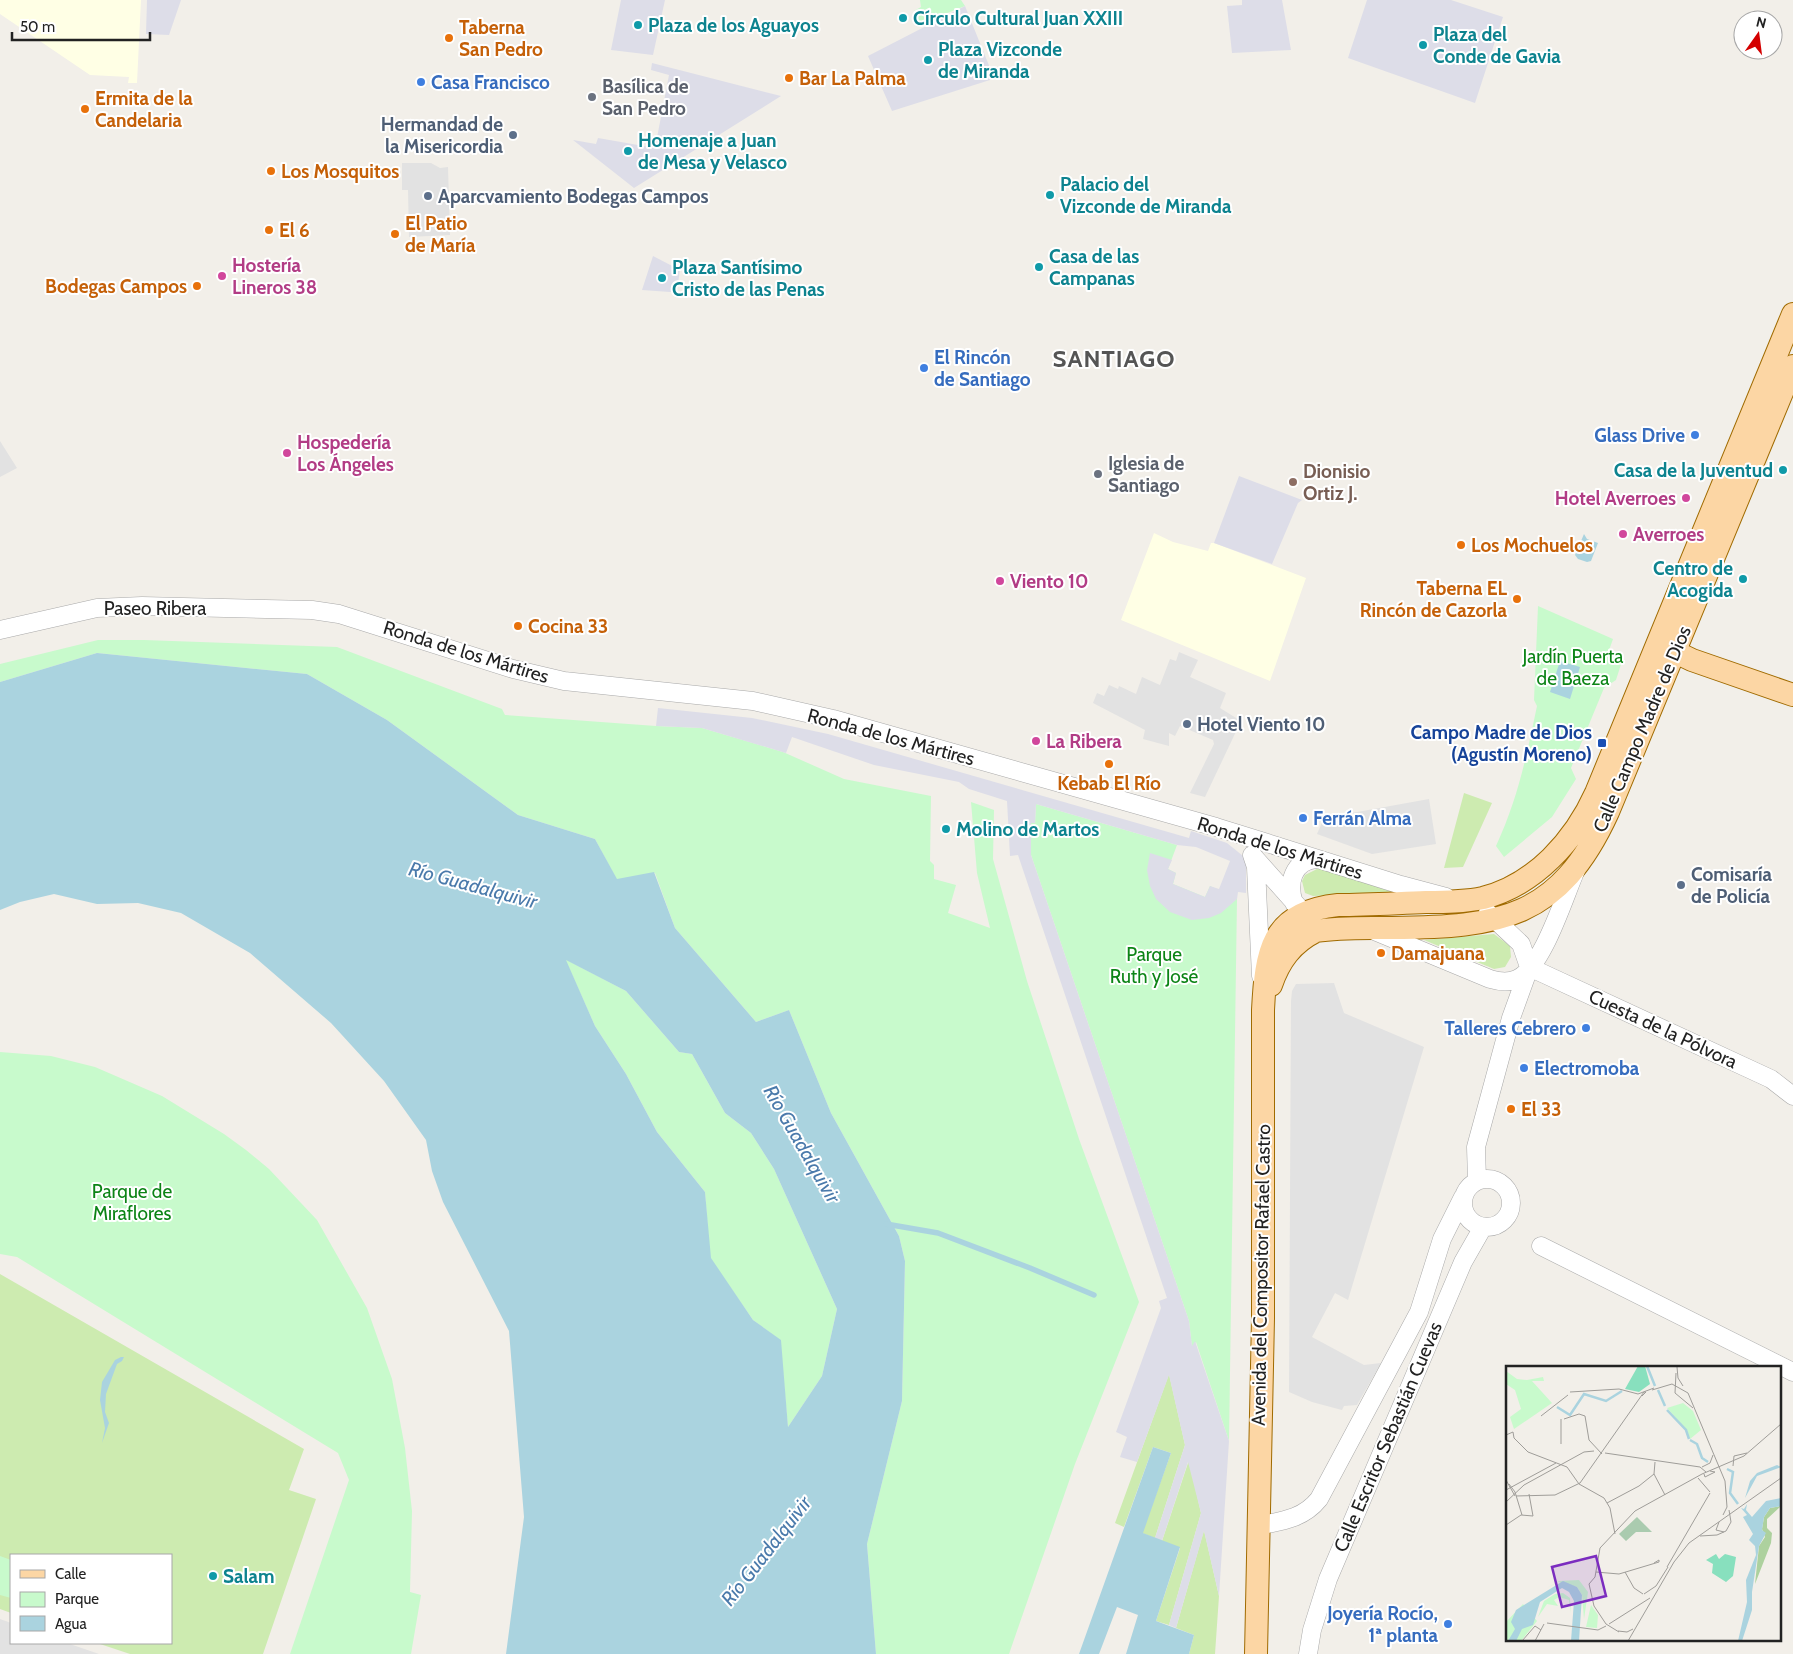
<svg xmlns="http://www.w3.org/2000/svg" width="1793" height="1654" viewBox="0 0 1793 1654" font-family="Cabin,sans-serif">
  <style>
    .education { fill: #ffffe5 }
    .grass { fill: #cdebb0 }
    .park { fill: #c8facc }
    .parking { fill: #e2e2e2 }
    .plaza { fill: #dddde8 }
    .water { fill: #aad3df; fill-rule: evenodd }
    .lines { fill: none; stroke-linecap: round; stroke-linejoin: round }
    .stream { stroke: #aad3df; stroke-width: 5.5 }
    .minor-casing { stroke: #a9a9a9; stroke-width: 19 }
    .major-casing { stroke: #a06b00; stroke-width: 24 }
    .minor { stroke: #fff; stroke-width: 18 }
    .major { stroke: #fcd6a4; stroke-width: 22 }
    .culture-dot { fill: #0f9aa8; stroke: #fff; stroke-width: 2 }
    .food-dot { fill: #e8710a; stroke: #fff; stroke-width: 2 }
    .shop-dot { fill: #3f7fe0; stroke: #fff; stroke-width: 2 }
    .worship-dot { fill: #6b7280; stroke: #fff; stroke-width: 2 }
    .service-dot { fill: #5c6f8a; stroke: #fff; stroke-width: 2 }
    .hotel-dot { fill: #d1479c; stroke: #fff; stroke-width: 2 }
    .education-dot { fill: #8d6e63; stroke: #fff; stroke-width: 2 }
    .transit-dot { fill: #1a4fb4; stroke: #fff; stroke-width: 2 }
    .labels { text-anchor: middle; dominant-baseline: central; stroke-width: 4; stroke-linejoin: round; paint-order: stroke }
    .culture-label { font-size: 19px; font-weight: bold; fill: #0d838f; stroke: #fff; text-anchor: start }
    .food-label { font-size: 19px; font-weight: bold; fill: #c56008; stroke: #fff; text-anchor: start }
    .shop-label { font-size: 19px; font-weight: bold; fill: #366cbe; stroke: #fff; text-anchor: start }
    .worship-label { font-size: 19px; font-weight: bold; fill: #5b616d; stroke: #fff; text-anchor: start }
    .service-label { font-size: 19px; font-weight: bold; fill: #4e5e75; stroke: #fff; text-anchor: start }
    .hotel-label { font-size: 19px; font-weight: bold; fill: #b23c85; stroke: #fff; text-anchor: start }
    .education-label { font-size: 19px; font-weight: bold; fill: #785e54; stroke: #fff; text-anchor: start }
    .street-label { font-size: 19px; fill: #222; stroke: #fff }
    .park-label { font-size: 19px; fill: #0c8416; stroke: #fff }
    .transit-label { font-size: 19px; font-weight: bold; fill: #164399; stroke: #fff; text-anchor: end }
    .water-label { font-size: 20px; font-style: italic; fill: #4a7aab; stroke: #fff }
    .district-label { font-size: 24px; font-weight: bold; letter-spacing: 1px; fill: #555; stroke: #fff }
    .inset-river { fill: none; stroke: #aad3df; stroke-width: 2.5 }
    .inset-road { fill: none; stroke: #9f9d99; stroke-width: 1 }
    .view { fill: #7b2cbf; fill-opacity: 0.15; stroke: #7b2cbf; stroke-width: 2.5 }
    .inset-edge { fill: none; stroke: #222; stroke-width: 2.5 }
  </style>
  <rect width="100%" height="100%" fill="#f2efe9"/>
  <path class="education" d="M0,0h141l-4,83h-9l1,-6 -39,-2 -90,-61z
    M1154,533l19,9 35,9 3,-8h3l92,35 -36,103 -149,-61z"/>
  <path class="grass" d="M1464,793l28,10 -29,64 -19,1z
    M1319,868l81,25 -87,3 -8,-3 -3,-12 3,-6z
    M1494,934l16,12 1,11 -6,10 -11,2 -70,-29z
    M0,1274l304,175 -15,41 27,9 -53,155h-133l-33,-11h74v-88h-160v58l-11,-4z
    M1169,1374l16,71 -30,93 -13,-5 29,-80 -18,-6 -29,80 -9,-4z
    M1189,1460l12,53 -32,112 -13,-4 24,-73 -18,-7z
    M1204,1530l15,66 -4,58h-26l5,-19 -18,-7z"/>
  <path class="park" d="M920,0h41l4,6 -45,18 -6,-13 7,-4z
    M1538,606l75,33 -5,14 15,5 -7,22 -12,8 -33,80 5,11 -24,38 -48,40 -8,-11c22,-48 30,-88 41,-140l-3,-6z
    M98,640h46l193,7 165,62 3,6 151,11 46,2 81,24 61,27 87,17 -1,65 4,4v14l22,6 -8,28 42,15 -13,-55 -6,-71 23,8 -1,49 34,122 52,158 60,163 -64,162 -66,190h-133l-9,-110 35,-143 3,-140 -6,-25 -68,-123 -42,-103 -33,12 -81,-94 -20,-55 -38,7 -22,-41 -77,-24 -131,-95 -80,-46 -210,-21 -97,29v-18z
    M1036,804l141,41 -9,24 8,4 -3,11 32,13 5,-11 27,13 -8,542 -33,-99 -4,6 -3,-27 -159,-469 1,-29h4z
    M565,959l61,32 53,61 13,2 33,59 26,20 23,36 63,140 -15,67 -34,51 -8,-87 -27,-20 -43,-62 -5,-66 -48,-60 -31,-58 -31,-48z
    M0,1052l51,4 44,11 67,29 62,38 22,16 23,19 48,51 50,88 25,71 13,69 7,63 -2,81 11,3 -10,59h-121l59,-174 -11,-27 -321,-196 -17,-3z
    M0,1556l11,4v38l-11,-3z"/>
  <path class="parking" d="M402,163h29l9,5 8,-1 2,68 -41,2 -1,-47h-6z
    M0,441l17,27 -17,9z
    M1179,652l19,8 -8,17 36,16 -6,15 21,13 -36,76 -15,-4 24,-49 -1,-4 -33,-14 -5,10 -6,-3v13l-26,-7 2,-9 -52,-27 4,-10 7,3 5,-11 9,4 1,-3 17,8 6,-17 18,8 10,-26 6,2z
    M1429,799l7,45 -64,10 -55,-20 7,-16z
    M1334,983l10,30 80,34 -76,253 -13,-7 -23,44 52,28 17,-2 -24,42 -13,1 -2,4 -30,-8 -23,-10 2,-391 1,-10 4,-7z
    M0,1619l11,4v20h56l32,11h-99z"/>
  <path class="plaza" d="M147,0h34l-12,35 -23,-1z
    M621,0h44l-12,55 -42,-5z
    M1242,0h40l9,50 -59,3 -5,-47 15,-1z
    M1367,0h84l52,17 -28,86 -127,-45z
    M965,6l25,62v12l-98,31 -24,-55z
    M652,63l129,33 -147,92 -61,-48 23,4 2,-6 57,10 14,-73 -18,-5z
    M653,256l27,14 -3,20 -7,2 -28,-2z
    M1239,476l63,24 -4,3 -26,61 -58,-21z
    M658,708l94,10 76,16 361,104 2,-7 36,12 16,13 3,6v31l-8,-1 -1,7 -16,14 -12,5 -17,2 -22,-8 -14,-13 -6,-13 -3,-16 3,-17 22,7 -4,9 8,4 -3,11 32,13 5,-11 9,3 11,-28 -34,-14 -19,-2 -141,-41 -1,19h-4v32l158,466 3,25 3,-5 34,100 -10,155 -15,-65 -28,97 -7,-3 32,-112 -13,-51 -26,79 -7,-3 30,-93 -16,-70 -32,87 -17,-5 7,-20 -11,-5 45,-124 -2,-7 8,-3 -149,-443 -8,1 -3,-55 -38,-12 -10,-7 -85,-17 -82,-28 -6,16 -84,-25 -46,-2z"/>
  <path class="water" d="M1584,534l3,5 11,4 -7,18 -4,1 -9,-3 -3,-4z
    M97,653l210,21 80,46 131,95 77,24 22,40 37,-7 21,56 81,94 33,-12 42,103 68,123 6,25 -3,140 -35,143 9,110h-370l18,-137 -15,-186 -66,-129 -11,-31 -6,-31 -42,-59 -53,-58 -81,-70 -69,-40 -43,-10 -41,1 -43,-10 -34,8 -20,8v-228zM566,960l60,31 53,61 13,2 33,59 26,20 23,36 63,140 -15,67 -34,51 -7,-87 -28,-20 -42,-62 -6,-66 -48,-60 -31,-58 -31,-48z
    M1560,661l20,6 -10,32 -20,-7z
    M121,1357h3l-2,4 -5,3 -11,30 -1,18 4,11 -7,20 3,-15 -5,-28 2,-18 13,-22z
    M1153,1447l18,6 -28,80 37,14 -24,74 38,14 -5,19h-63l12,-39 -21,-8 -18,47h-20z"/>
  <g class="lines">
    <path class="stream" d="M886,1224l52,9 92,35 64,27"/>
    <defs>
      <path id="minor" d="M0,630l97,-22 45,-2 170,4 27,4 174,55 51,12 189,20 80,18 383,108 185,58 45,12
        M1252,855l4,12 5,109
        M1254,857l57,64
        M1294,903c-7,-20 -1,-42 22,-44
        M1488,913l33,31 8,23
        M1372,930l118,49c10,3 18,4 27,0 26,-12 47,-82 59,-109
        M1529,967l242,112 22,17
        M1463 1203a24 24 0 1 1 48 0a24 24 0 1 1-48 0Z
        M1477,1180l-1,-33 35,-129 17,-47
        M1541,1246l252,126
        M1257,1526c25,-5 46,-7 62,-27l100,-187 23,-73 21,-42
        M1308,1654l4,-24 16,-51 135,-317 20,-35"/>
      <path id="major" d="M1663,646l29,14 101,35
        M1271,985c8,-24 21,-42 45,-54 24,-4 51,-3 76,-3 108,-1 167,-9 216,-116l185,-446
        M1256,1654l7,-336v-308c3,-57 7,-98 75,-105 30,0 59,-2 88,-3 19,0 38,0 57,-4 52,-13 92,-58 113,-105l197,-479"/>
    </defs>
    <use href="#minor" class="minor-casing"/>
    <use href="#major" class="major-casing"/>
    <use href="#minor" class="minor"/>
    <use href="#major" class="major"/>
  </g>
  <g class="culture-dot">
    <circle cx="903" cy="18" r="5"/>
    <circle cx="638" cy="25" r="5"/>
    <circle cx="1423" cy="45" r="5"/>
    <circle cx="928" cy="60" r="5"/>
    <circle cx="628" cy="151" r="5"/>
    <circle cx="1050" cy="195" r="5"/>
    <circle cx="1039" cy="267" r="5"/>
    <circle cx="662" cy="278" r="5"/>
    <circle cx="1783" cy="470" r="5"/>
    <circle cx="1743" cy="579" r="5"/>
    <circle cx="946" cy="829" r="5"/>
    <circle cx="213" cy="1576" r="5"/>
  </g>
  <g class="food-dot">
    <circle cx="449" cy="38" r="5"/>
    <circle cx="789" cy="78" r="5"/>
    <circle cx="85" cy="109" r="5"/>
    <circle cx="271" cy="171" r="5"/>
    <circle cx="269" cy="230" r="5"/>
    <circle cx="395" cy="234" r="5"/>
    <circle cx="197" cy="286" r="5"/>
    <circle cx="1461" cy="545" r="5"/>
    <circle cx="1517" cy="599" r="5"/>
    <circle cx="518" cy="626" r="5"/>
    <circle cx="1109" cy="764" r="5"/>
    <circle cx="1381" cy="953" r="5"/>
    <circle cx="1511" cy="1109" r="5"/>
  </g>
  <g class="shop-dot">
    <circle cx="421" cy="82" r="5"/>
    <circle cx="924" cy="368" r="5"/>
    <circle cx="1695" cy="435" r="5"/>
    <circle cx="1303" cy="818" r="5"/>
    <circle cx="1586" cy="1028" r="5"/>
    <circle cx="1524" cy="1068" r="5"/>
    <circle cx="1448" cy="1624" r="5"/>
  </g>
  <g class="worship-dot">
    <circle cx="592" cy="97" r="5"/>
    <circle cx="1098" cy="474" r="5"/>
  </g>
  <g class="service-dot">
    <circle cx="513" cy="135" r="5"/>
    <circle cx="428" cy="196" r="5"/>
    <circle cx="1187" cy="724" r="5"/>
    <circle cx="1681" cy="885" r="5"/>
  </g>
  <g class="hotel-dot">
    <circle cx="222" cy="276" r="5"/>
    <circle cx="287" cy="453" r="5"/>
    <circle cx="1686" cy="498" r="5"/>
    <circle cx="1623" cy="534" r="5"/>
    <circle cx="1000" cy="581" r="5"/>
    <circle cx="1036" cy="741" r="5"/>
  </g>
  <circle class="education-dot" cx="1293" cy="482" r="5"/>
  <rect class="transit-dot" x="1597" y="738" width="10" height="10" rx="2.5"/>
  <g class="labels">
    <g class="culture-label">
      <text x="913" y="18">Círculo Cultural Juan XXIII</text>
      <text x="648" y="25">Plaza de los Aguayos</text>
      <text x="1433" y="34">Plaza del<tspan x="1433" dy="22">Conde de Gavia</tspan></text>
      <text x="938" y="49">Plaza Vizconde<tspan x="938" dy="22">de Miranda</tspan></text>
      <text x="638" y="140">Homenaje a Juan<tspan x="638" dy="22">de Mesa y Velasco</tspan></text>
      <text x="1060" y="184">Palacio del<tspan x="1060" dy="22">Vizconde de Miranda</tspan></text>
      <text x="1049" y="256">Casa de las<tspan x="1049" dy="22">Campanas</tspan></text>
      <text x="672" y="267">Plaza Santísimo<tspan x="672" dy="22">Cristo de las Penas</tspan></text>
      <text x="1773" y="470" text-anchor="end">Casa de la Juventud</text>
      <text x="1733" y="568" text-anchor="end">Centro de<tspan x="1733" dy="22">Acogida</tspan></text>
      <text x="956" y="829">Molino de Martos</text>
      <text x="223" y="1576">Salam</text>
    </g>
    <g class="food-label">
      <text x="459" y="27">Taberna<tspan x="459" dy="22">San Pedro</tspan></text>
      <text x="799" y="78">Bar La Palma</text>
      <text x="95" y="98">Ermita de la<tspan x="95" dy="22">Candelaria</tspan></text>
      <text x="281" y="171">Los Mosquitos</text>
      <text x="405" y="223">El Patio<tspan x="405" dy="22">de María</tspan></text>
      <text x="279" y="230">El 6</text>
      <text x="187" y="286" text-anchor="end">Bodegas Campos</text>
      <text x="1471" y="545">Los Mochuelos</text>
      <text x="1507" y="588" text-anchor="end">Taberna EL<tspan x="1507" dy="22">Rincón de Cazorla</tspan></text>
      <text x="528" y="626">Cocina 33</text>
      <text x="1109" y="783" text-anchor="middle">Kebab El Río</text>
      <text x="1391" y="953">Damajuana</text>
      <text x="1521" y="1109">El 33</text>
    </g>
    <g class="shop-label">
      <text x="431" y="82">Casa Francisco</text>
      <text x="934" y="357">El Rincón<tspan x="934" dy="22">de Santiago</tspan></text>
      <text x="1685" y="435" text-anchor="end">Glass Drive</text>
      <text x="1313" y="818">Ferrán Alma</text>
      <text x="1576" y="1028" text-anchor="end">Talleres Cebrero</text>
      <text x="1534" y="1068">Electromoba</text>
      <text x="1438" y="1613" text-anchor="end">Joyería Rocío,<tspan x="1438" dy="22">1ª planta</tspan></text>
    </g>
    <g class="worship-label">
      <text x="602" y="86">Basílica de<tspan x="602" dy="22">San Pedro</tspan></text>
      <text x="1108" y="463">Iglesia de<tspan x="1108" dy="22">Santiago</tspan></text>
    </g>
    <g class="service-label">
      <text x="503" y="124" text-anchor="end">Hermandad de<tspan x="503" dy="22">la Misericordia</tspan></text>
      <text x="438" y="196">Aparcvamiento Bodegas Campos</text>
      <text x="1197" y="724">Hotel Viento 10</text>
      <text x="1691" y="874">Comisaría<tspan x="1691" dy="22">de Policía</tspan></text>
    </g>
    <g class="hotel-label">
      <text x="232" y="265">Hostería<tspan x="232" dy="22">Lineros 38</tspan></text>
      <text x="297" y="442">Hospedería<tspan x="297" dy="22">Los Ángeles</tspan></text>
      <text x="1676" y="498" text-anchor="end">Hotel Averroes</text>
      <text x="1633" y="534">Averroes</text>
      <text x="1010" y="581">Viento 10</text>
      <text x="1046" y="741">La Ribera</text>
    </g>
    <g class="education-label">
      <text x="1303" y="471">Dionisio<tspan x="1303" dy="22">Ortiz J.</tspan></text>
    </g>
    <g class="street-label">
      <text x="155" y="608">Paseo Ribera</text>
      <text transform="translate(466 652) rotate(17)">Ronda de los Mártires</text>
      <text transform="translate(1642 729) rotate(-67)">Calle Campo Madre de Dios</text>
      <text transform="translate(891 737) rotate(15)">Ronda de los Mártires</text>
      <text transform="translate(1280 848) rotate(17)">Ronda de los Mártires</text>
      <text transform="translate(1663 1029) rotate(25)">Cuesta de la Pólvora</text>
      <text transform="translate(1261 1275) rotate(-89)">Avenida del Compositor Rafael Castro</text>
      <text transform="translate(1388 1437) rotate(-67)">Calle Escritor Sebastián Cuevas</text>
    </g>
    <g class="park-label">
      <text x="1573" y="656">Jardín Puerta<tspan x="1573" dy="22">de Baeza</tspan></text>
      <text x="1154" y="954">Parque<tspan x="1154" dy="22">Ruth y José</tspan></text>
      <text x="132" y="1191">Parque de<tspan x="132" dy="22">Miraflores</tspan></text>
    </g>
    <g class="transit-label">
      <text x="1592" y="732">Campo Madre de Dios<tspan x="1592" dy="22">(Agustín Moreno)</tspan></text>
    </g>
    <g class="water-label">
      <text transform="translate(473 885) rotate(15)">Río Guadalquivir</text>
      <text transform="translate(802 1144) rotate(60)">Río Guadalquivir</text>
      <text transform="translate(766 1551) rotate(-52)">Río Guadalquivir</text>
    </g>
    <g class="district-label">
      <text x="1114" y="358">SANTIAGO</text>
    </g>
  </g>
  <g transform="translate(1506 1366)">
    <rect width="275" height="275" fill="#f2efe9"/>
    <path d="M275,140l-14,13v9l5,5 -1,10 -16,41 4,-38 6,-9 -3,-8 2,-12 6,-9z" fill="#add19e"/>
    <path d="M131,151l15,15h-16l-10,9 -7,-7z" fill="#aacbaf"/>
    <path d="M0,5l11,8 10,1 16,-3 1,4h-12l20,22 -38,26 -4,-12 11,-8 -6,-19 -9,-6zM177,37l10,8 8,19 -11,9 -3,-9 -20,-22zM73,214l9,12 -4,27 -2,-24 -5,-8 -19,-5 -11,6 12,-7zM57,227l7,5 1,15 -2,-13 -10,-3 -5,3 4,6 -11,-2 -9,13 6,-16 11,-7zM17,238l14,17 -16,20h-15v-19zM85,239l7,10 -1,13 -11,-1z" fill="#c8facc"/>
    <path d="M132,0h7l5,18 -11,8 -14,-3zM210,188l3,5 6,-5 11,3 -3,19 -7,6 -14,-9 1,-9 -7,-4z" fill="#88e0be"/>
    <path d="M271,99l4,2 -24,9 -12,22 5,-17 7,-8zM275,132v8l-11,2 -6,9 -2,13 4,3 -7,13 -7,46v18l-10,31h-4l9,-39 -1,-22 10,-25 -1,-9 -6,-6 4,-6 -10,-17 4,-2 -6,-7 3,1 3,-5 -1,6 6,7 14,-16zM57,215l14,6 5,8 -3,46h-8l3,-40 -5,-9 -7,-4 -22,14 -7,23 -11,4 -6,12h-8l7,-12 -4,-7 5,-12z" fill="#aad3df"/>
    <path class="inset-river" d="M141,0l8,20M152,24l7,16M51,41l13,8 14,-21 22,7 16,-10M161,44l19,20 3,9M184,74l7,4 5,14 6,4M221,103l6,3 -3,21 8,11"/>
    <path class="inset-road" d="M171,1l1,11 5,8M170,7l-1,20 18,15M146,24l20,-6 16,9 37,88 2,26 -4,8M64,26l49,-3 19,5 16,-6M35,50l27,-21M55,53v25M58,53l15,-5 6,2 4,24 13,14M0,69l7,-3 1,6 14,14 39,15 12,17 25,14 6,10 5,26M99,87l95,14 6,5M149,96l-1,12 11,21M227,100l1,-10 13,-3M196,101l8,-4 3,-8M198,108l1,3 10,-5 -5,-1M192,112l12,14M0,114l9,16M3,118l6,8 7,23M0,124l50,-27M10,130l39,-1 25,-12 64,-91h2l-4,4M0,136l18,-17 60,-33 10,-1M101,137l32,-17 15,-12M213,156l-3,8 8,2M0,159l15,-10 12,1 -4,-22M194,170l17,-1 9,-4 5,-9 -2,-12M161,201l43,-74M90,206l23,2 40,-12v-2l-5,3M119,206l9,16 9,6M83,218l6,-7 5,-29 35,-37 67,-37 42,-18 37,-32M83,218l5,22 12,18 13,8M138,228l12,-8 12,-19M41,257l51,7 8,-4M103,258l41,-26M112,265l9,1 6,-3M16,275l13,-15 6,4M29,275l9,-17M122,275l46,-79 15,-19 92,-65"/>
    <path class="view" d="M90,190l10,40 -44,11 -10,-40z"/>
    <rect width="275" height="275" class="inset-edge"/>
  </g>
  <rect x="10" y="1554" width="162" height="90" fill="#ffffff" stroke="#a7a7a7"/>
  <rect x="20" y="1570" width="25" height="8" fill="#fcd6a4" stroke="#a7a7a7"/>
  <text x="55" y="1579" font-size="15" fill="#222222">Calle</text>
  <rect x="20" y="1592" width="25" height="15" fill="#c8facc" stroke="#a7a7a7"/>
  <text x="55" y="1604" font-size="15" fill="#222222">Parque</text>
  <rect x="20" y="1616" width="25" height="15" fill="#aad3df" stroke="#a7a7a7"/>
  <text x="55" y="1629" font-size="15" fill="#222222">Agua</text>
  <g transform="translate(1758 35) rotate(14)"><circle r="24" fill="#ffffff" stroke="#a7a7a7"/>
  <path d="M0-4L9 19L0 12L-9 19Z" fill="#d40000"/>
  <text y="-8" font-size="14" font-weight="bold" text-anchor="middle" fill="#222222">N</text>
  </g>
  <path d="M12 32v8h138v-8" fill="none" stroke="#222222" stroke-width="2.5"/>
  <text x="20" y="32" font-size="15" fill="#222222" stroke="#ffffff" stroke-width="4" paint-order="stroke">50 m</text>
</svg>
